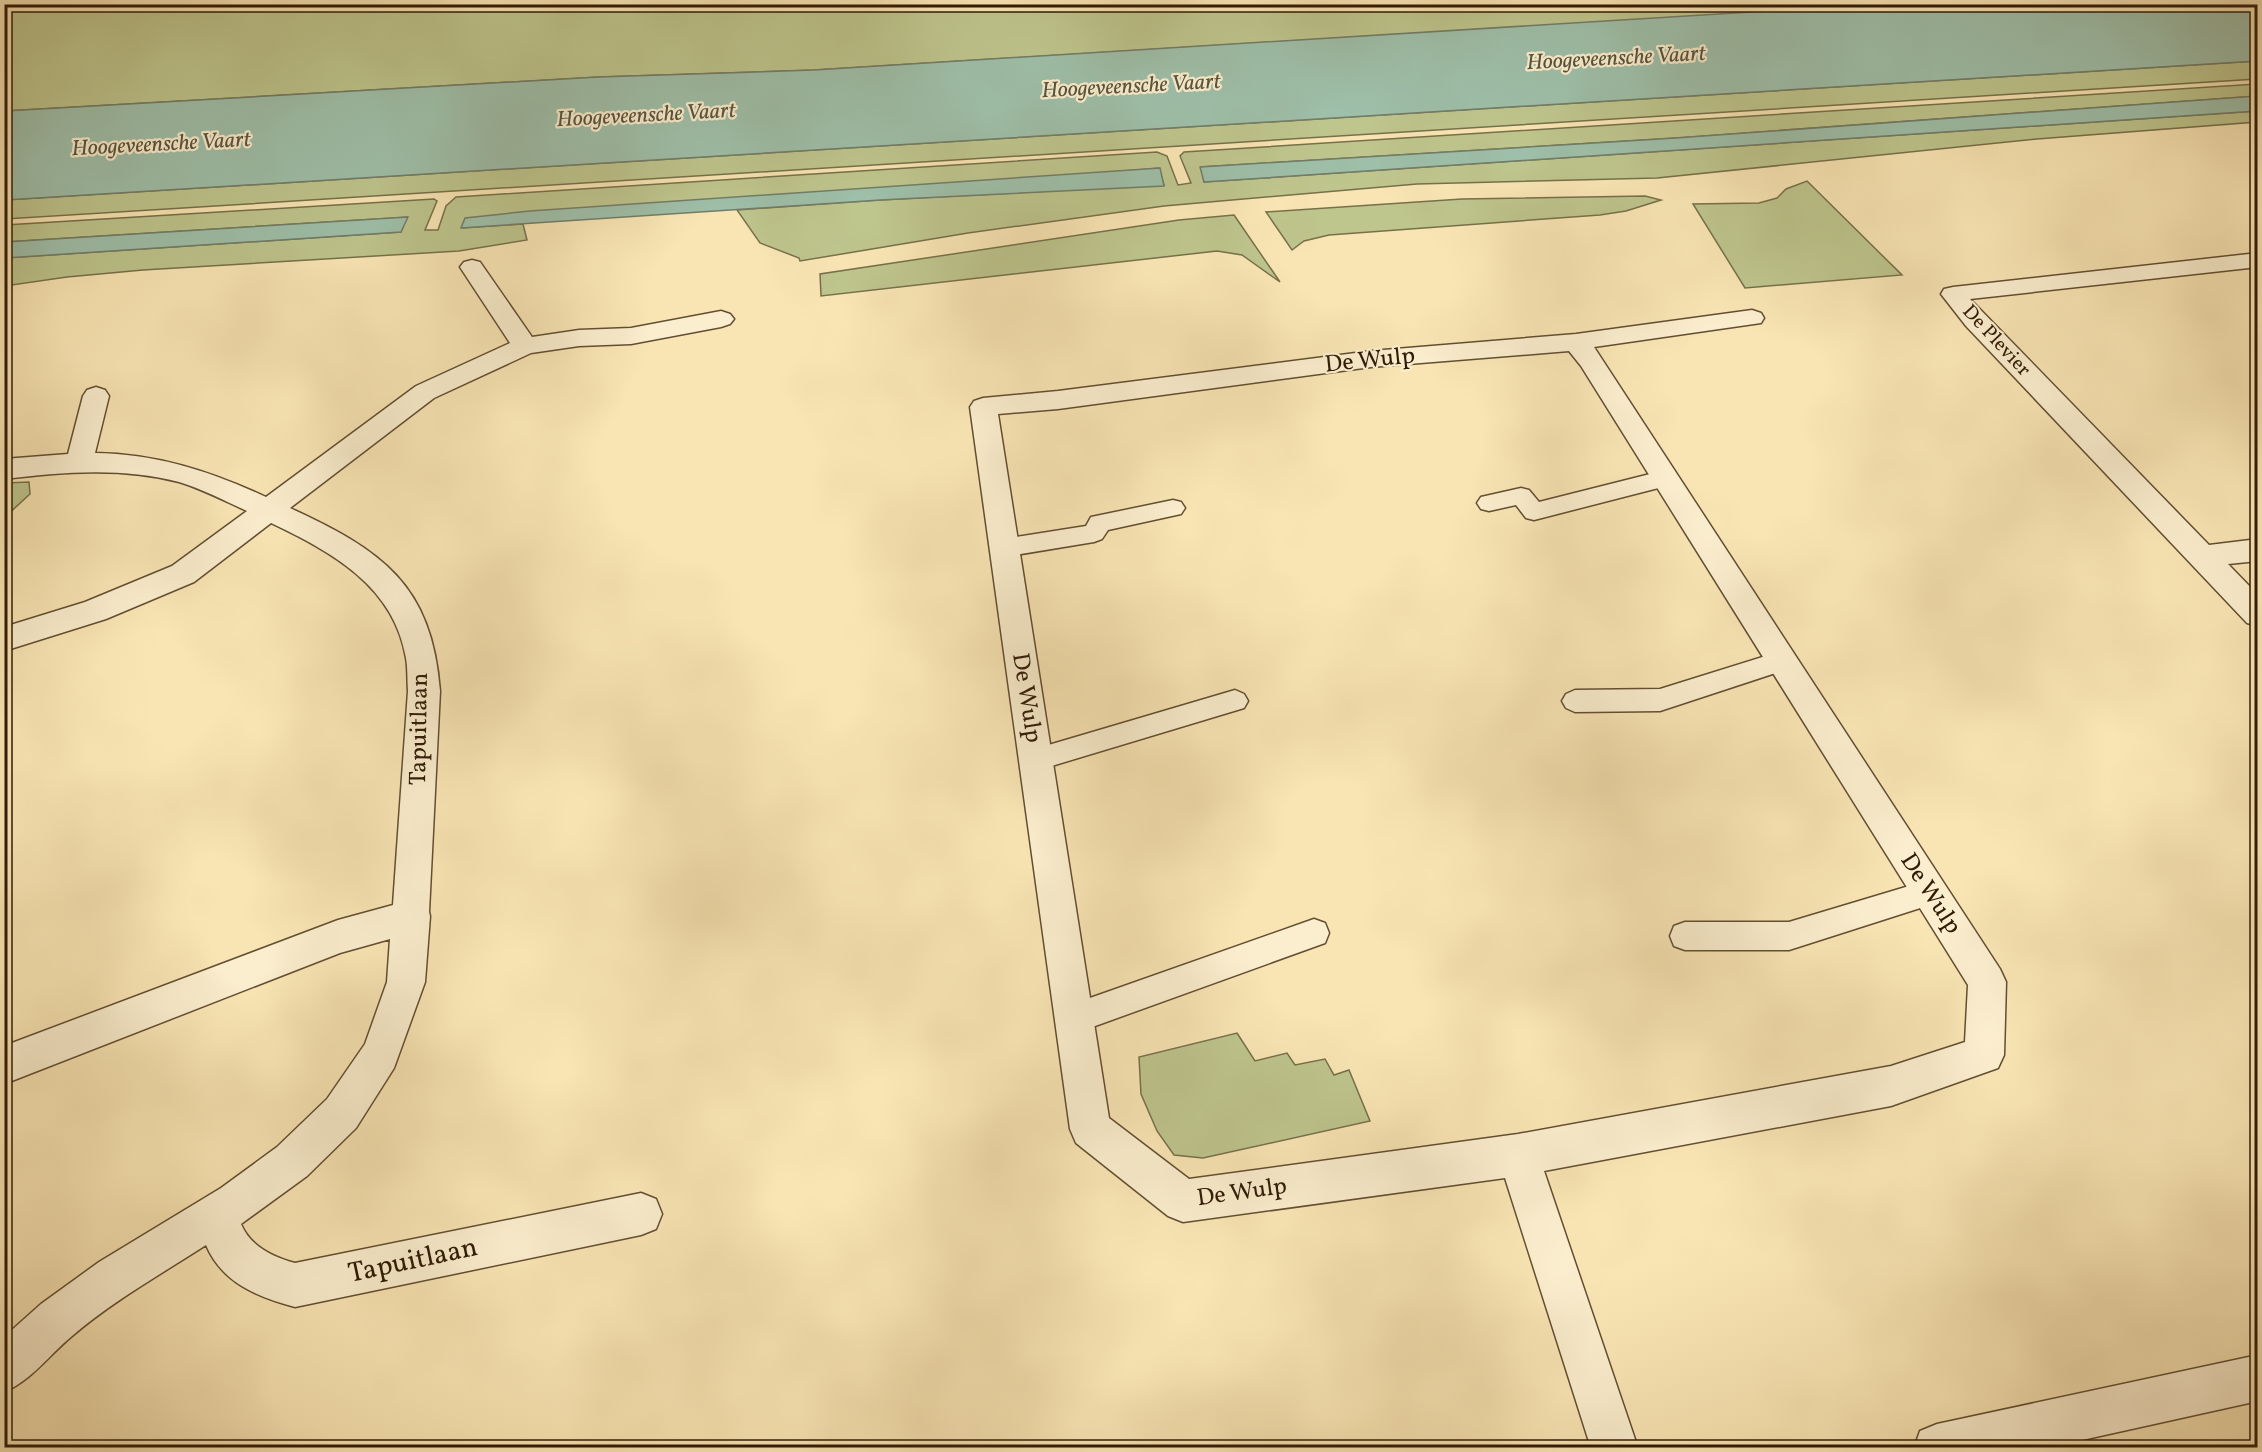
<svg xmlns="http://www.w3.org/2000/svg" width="2262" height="1452" viewBox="0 0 2262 1452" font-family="Vollkorn,serif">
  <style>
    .green { fill: #bec58d; stroke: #77704a; stroke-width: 1.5 }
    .water { fill: #9ebfa9; stroke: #727d68; stroke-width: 1.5 }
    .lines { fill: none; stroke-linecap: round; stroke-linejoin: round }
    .lane-casing { stroke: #624e32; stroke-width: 3 }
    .street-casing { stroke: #624e32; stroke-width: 3 }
    .lane { fill: #fbeece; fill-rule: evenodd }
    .street { fill: #fbeece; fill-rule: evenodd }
    .labels { text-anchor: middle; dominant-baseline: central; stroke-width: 4.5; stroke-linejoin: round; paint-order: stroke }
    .far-street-label { font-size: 20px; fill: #301b06; stroke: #fbeece }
    .far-water-label { font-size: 22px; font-style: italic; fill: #56543f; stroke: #fbeece }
    .street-label { font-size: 24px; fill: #301b06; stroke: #fbeece }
    .near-street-label { font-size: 28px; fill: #301b06; stroke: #fbeece }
  </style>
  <rect width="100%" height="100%" fill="#f9e5b4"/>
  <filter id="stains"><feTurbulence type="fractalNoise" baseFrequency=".00333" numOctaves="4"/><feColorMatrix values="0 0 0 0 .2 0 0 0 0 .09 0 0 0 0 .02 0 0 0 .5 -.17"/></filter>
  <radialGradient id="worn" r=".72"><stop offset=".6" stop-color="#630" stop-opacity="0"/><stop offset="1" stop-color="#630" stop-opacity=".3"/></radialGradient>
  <path class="green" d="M4,5h1875l-1065,65 -215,7 -594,34z
    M2257,61v18l-2252,140v-19z
    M2257,84v12l-581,42 -475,29 3,15 1053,-71v11l-220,17 -380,39 -240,6 -253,22 -196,27 -168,28 -1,-3 -39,-15 -23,-33 143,-10 284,-15 -5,-17 -697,60 61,-4 4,16 -68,11 -316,19 -76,7 -62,9v-28l396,-26 6,-15 -402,25v-17l429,-26 3,2 -12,29h13l8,-24 10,-9 701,-45 10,4 11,29 13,-2 -11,-27 4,-4z
    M1807,181l95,94 -157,13 -52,-84 66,-1 18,-5 9,-9z
    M1645,196l16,4 -35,11 -26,4 -271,20 -25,6 -12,9 -26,-38 196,-13z
    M1234,215l46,67 -38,-27 -25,-4 -396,45 -1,-22 359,-54z
    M29,482l1,12 -25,23v-34z
    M1237,1033l18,28 32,-8 8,12 30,-6 9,16 15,-5 21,51 -167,37 -29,-3 -17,-24 -16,-37 -2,-37z"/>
  <path class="water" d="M1879,4l378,1v56l-2252,139v-89l594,-34 215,-7z
    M2257,96v15l-1053,71 -4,-15 476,-29z
    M1160,168l4,18 -284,14 -419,28 4,-10 65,-7z
    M408,217l-7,15 -396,26v-16z"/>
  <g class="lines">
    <defs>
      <path id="lane" d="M1666,470l8,2 4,6 -4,6 -140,36 -8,-2 -10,-13 -27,6 -8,-2 -4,-6 4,-6 40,-9 8,2 10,12z
        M1173,500l8,2 4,6 -4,6 -73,16 -6,9 -8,3 -91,15 -9,-3 -3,-6 3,-6 9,-3 83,-13 5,-9z
        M1782,651l9,3 4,7 -4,7 -131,43 -85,1 -9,-4 -4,-7 4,-7 9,-4 85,-1z
        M1235,690l9,4 4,7 -4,7 -209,63 -10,-3 -4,-8 4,-8 10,-3z
        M1929,880l10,4 5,9 -5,9 -150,48h-104l-11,-4 -4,-10 4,-10 11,-4h104z
        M1314,919l11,4 4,10 -4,10 -252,91 -11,-4 -5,-11 5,-11 11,-4z"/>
      <path id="street" d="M2258,253v14l-288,32 239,246 49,-6v22l-30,3 30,31v31l-11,-3 -281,-297 -25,-32 3,-5 9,-2z
        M472,260l8,2 52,75 47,-7 52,-2 90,-17 9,3 4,5 -4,5 -9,3 -90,17 -52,2 -48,7 -97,45 -144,110c91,42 142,76 150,183l-11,221 1,4 -5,66 -31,86 -38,60 -49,48 -66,48c9,22 32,33 54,39l346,-70 15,6 6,15 -6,15 -15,6 -346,72c-37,-10 -73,-24 -89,-62 -45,29 -93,56 -134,91 -23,19 -40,44 -68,56v-55l37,-33 58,-42 122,-74 56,-41 50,-48 38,-55 22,-62 3,-43 -50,14 -336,131v-38l334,-126 55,-15 15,-214c-1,-11 0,-22 -2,-33 -12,-72 -74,-106 -135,-135l-77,59 -88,37 -102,32v-24l81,-25 87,-36 75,-55c-22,-10 -45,-22 -68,-29 -57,-15 -117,-10 -175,-3v-20l64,-5 15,-58 4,-6 9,-3 9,3 4,6 -14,57c62,1 115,18 171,44l150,-111 94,-43 -50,-76 4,-5z
        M1752,310l9,3 3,5 -3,5 -167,24 406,622 6,13 -2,73 -6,13 -107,38 -347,65 94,277h-47l-86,-270 -322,44 -15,-6 -92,-73 -6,-14 -100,-722 4,-6 9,-3 75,-7 313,-40 205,-17zM1569,351l12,15 387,619 -3,57 -74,24 -373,68 -329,45 -80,-61 -111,-704 60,-5 313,-42z
        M2258,1355v46l-212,47h-132l6,-17 17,-7z"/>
    </defs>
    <use href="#lane" class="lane-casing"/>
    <use href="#street" class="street-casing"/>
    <use href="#lane" class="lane"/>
    <use href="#street" class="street"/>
  </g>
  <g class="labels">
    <g class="far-street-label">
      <text transform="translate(1996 341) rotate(47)">De Plevier</text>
    </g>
    <g class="far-water-label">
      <text transform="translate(1616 59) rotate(-3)">Hoogeveensche Vaart</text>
      <text transform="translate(1131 87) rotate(-3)">Hoogeveensche Vaart</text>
      <text transform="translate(646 116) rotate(-3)">Hoogeveensche Vaart</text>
      <text transform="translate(161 145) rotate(-3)">Hoogeveensche Vaart</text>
    </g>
    <g class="street-label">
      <text transform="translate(1370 361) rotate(-6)">De Wulp</text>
      <text transform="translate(1026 698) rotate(81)">De Wulp</text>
      <text transform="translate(420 729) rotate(-89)">Tapuitlaan</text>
      <text transform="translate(1930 894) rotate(57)">De Wulp</text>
      <text transform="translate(1242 1193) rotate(-8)">De Wulp</text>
    </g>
    <g class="near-street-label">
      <text transform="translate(413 1261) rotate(-12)">Tapuitlaan</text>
    </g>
  </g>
  <rect width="2262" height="1452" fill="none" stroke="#f9e5b4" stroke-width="24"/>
  <rect x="6" y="6" width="2250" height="1440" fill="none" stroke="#301b06" stroke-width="3"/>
  <rect x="12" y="12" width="2238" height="1428" fill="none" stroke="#301b06" stroke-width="1.5"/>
  <rect width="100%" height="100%" filter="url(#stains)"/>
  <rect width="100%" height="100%" fill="url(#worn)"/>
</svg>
